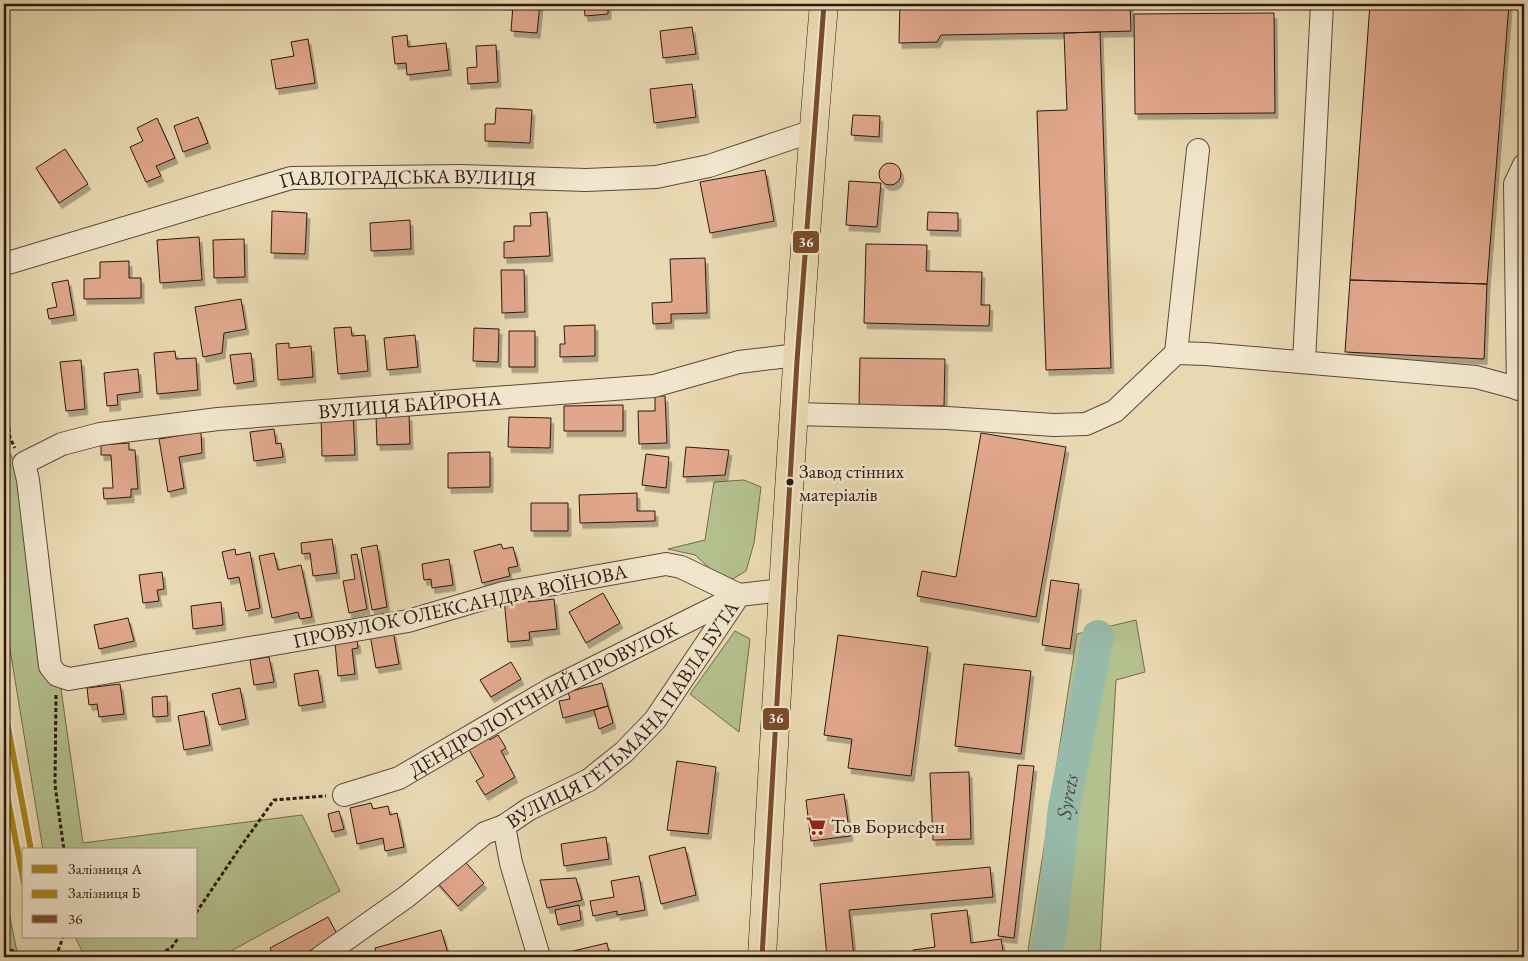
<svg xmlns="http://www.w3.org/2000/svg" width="1528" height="961" viewBox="0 0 1528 961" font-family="'EB Garamond',serif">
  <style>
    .green { fill: #b4c08e; stroke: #706c4f }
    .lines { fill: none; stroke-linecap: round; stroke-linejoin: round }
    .river { stroke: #97baaa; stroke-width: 32 }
    .building { fill: #e0a78c; stroke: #2c1910; filter: url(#shadow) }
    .minor-casing { stroke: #5b4938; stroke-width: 24 }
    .major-casing { stroke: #2c1910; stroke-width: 29 }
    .path { stroke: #2c1910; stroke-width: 3; stroke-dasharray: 4 2.5; stroke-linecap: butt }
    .minor { stroke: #f1e6cd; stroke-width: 22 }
    .major { stroke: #e9d9b2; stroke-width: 28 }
    .bus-1-casing { stroke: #f1e6cd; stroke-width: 9 }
    .bus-1 { stroke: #7a4b2a; stroke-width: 5 }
    .rail-1-casing { stroke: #f1e6cd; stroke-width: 10 }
    .rail-2-casing { stroke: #f1e6cd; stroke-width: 10 }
    .rail-1 { stroke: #ab8618; stroke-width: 6 }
    .rail-2 { stroke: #ab8618; stroke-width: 6 }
    .bus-dot { fill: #2c1910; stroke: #f1e6cd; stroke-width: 2 }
    .labels { text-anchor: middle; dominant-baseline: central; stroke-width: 5; stroke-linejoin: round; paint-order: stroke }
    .bus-label { font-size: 19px; fill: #2c1910; stroke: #f1e6cd; text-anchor: start }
    .street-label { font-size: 20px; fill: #2c1910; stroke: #f1e6cd }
    .poi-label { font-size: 20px; fill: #2c1910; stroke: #f1e6cd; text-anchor: start }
    .water-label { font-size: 21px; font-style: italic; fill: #4c493e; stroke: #f1e6cd }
    .line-badge { stroke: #f1e6cd; stroke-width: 2 }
    .badge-label { font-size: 14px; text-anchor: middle; font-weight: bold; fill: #fff }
  </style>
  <defs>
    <filter id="shadow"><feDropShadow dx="3" dy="5.5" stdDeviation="0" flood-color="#0004"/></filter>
  </defs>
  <rect width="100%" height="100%" fill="#e9d9b2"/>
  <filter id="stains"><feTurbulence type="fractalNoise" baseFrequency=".004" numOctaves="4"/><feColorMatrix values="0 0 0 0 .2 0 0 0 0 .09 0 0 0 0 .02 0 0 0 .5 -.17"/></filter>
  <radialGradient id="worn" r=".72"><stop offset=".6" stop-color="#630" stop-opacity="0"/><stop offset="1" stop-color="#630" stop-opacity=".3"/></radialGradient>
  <path class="green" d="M4,432l1,14 14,22 25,203 17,18 22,154 219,-28 38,76 -116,64 1,2h-140l-10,-20h121v-87h-153l-39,-237z
    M744,480l17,7 -7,56 -8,28 -20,12 -31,-28 -27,-6 37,-9 9,-58z
    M1136,620l9,52 -29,8 -16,277h-73l50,-323z
    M735,631l15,8 -11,93 -49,-38z
    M4,888l14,69h-14z"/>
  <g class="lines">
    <path class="river" id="s1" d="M1045,957l7,-33 12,-117 34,-171"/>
  </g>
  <path class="building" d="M500,4h40l-3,29 -26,-2 2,-26z
    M584,4h24v10l-23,2z
    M900,4h230l1,27 -67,2 -123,2 -4,7 -38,1z
    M1370,4h139l-22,280 -137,-4z
    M1274,13l1,100 -140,1 -1,-100z
    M692,27l4,27 -33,4 -3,-27z
    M1100,32l11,336 -65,2 -9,-259 30,-1 -3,-77z
    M407,35l1,12 38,-4 3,27 -42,5 -1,-12 -11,1 -3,-27z
    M308,39l7,44 -39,6 -5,-29 23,-4 -3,-14z
    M496,45l2,37 -30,2 -1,-16 10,-1 -1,-21z
    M692,84l4,33 -42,6 -4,-34z
    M496,108l36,2 -2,33 -45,-2v-17h10z
    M853,115l27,1 -1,21 -28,-2z
    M198,117l10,26 -25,9 -9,-26z
    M157,118l18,40 -19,8 5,10 -15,6 -16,-35 13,-6 -6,-13z
    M65,149l23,35 -29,19 -23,-35z
    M879 174a11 11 0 1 1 22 0a11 11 0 1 1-22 0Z
    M765,170l9,51 -64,12 -10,-51z
    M849,181l32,2 -4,44 -31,-2z
    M272,211l35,2 -2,41 -34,-1z
    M547,212l3,44 -46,2v-16l10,-1v-15h17l-1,-13z
    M928,212l30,1v18l-31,-1z
    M410,220l1,29 -40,2 -1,-28z
    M199,237l3,43 -42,3 -3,-43z
    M244,239l1,38 -31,1 -1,-38z
    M866,244l61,1 -1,26 56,1 -1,33h9l-1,21 -125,-3z
    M705,258l2,55 -36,1v9l-18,1 -1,-21 20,-1 -2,-43z
    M129,261v17h12v20l-57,1v-20l16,-1v-16z
    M501,270h23l1,42 -23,1z
    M68,280l6,35 -25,4 -2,-10 10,-2 -5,-24z
    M1350,280l137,4 -3,75 -139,-7z
    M241,299l5,30 -22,4 -2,20 -19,4 -8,-50z
    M595,325v31l-35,1v-13h5l-1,-18z
    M351,327l1,9 13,-1 3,36 -30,3 -4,-46z
    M474,328l25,1 -1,33 -25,-1z
    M509,331h26v36h-26z
    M415,335l3,32 -31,3 -3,-32z
    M289,343v5l22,-2 2,31 -35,3 -2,-36z
    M175,351l1,8 20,-1 2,32 -41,4 -3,-41z
    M251,353l3,28 -20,3 -4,-29z
    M860,358l85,1 -1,47 -85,-1z
    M81,360l4,49 -19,2 -6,-49z
    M138,369l2,23 -23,3 1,10 -11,1 -3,-33z
    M655,396h10l2,47 -28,1 -1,-33h17z
    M623,405v26h-59v-25z
    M353,413l2,42 -33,1 -1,-42z
    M409,415l1,29 -33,1 -1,-29z
    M509,417l42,1 -1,30 -42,-1z
    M274,429l2,15 5,-1 2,14 -29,4 -4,-29z
    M201,432l1,21 -23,4 5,31 -16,4 -9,-53z
    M981,433l85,14 -30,170 -119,-21 5,-25 34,6z
    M129,443v7h6l3,39h-7v8l-27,2 -1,-11h10l-2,-33h-10v-10z
    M686,447l43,3 -4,25 -42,2z
    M490,452v35l-42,1v-35z
    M646,454l23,3 -3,31 -24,-3z
    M637,493v18h18v10l-75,2 -1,-28z
    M531,503h37v28h-37z
    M332,539l5,34 -24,3 -3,-23 -8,1 -1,-11z
    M501,544l2,5 10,-2 5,19 -10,2 2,8 -28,7 -8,-32z
    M377,545l10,62 -15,3 -11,-62z
    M235,549l1,6 14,-3 10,56 -14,3 -7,-34 -11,2 -6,-27z
    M274,553l4,17 23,-5 11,52 -12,2 -2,-7 -26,6 -13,-62z
    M357,554l10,55 -18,4 -6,-32 12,-2 -4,-24z
    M449,559l4,26 -21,3 -1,-9 -7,1 -2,-16z
    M162,572l2,17 -7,1 2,11 -16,2 -4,-28z
    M1051,580l28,4 -9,65 -28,-4z
    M603,593l17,30 -34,20 -17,-31z
    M527,595l1,7 26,-3 3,30 -28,3 1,8 -22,2 -4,-44z
    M221,602l2,23 -30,4 -2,-23z
    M128,618l6,23 -35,8 -5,-24z
    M393,631l6,33 -23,4 -6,-33z
    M838,635l90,12 -17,129 -63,-8 4,-29 -28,-4z
    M357,640l1,8 -6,1 3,25 -17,2 -3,-34z
    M269,657l5,25 -20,3 -4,-25z
    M511,662l10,17 -30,18 -11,-17z
    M964,664l67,7 -10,83 -66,-8z
    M318,670l5,32 -24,4 -5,-32z
    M602,683l6,23 -45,12 -4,-17 11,-2 -2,-7z
    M120,684l4,30 -25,3 -2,-13 -8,1 -2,-17z
    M240,688l6,31 -27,6 -7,-31z
    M167,696l1,20 -15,1 -1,-20z
    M608,706l5,17 -14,6 -5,-19z
    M204,711l6,34 -26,5 -6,-34z
    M498,735l8,13 -5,3 14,26 -30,18 -9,-14 8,-5 -16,-28 19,-12 3,4z
    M677,761l39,6 -8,67 -41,-4z
    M1018,765l16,1 -20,172 -16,-2z
    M969,772l2,67 -38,1 -3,-67z
    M844,794l6,42 -39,5 -5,-41z
    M371,803l2,6 15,-3 2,9 7,-2 7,34 -19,4 -2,-13 -26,6 -7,-36z
    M339,811l5,18 -12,3 -4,-18z
    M606,837l3,22 -45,7 -3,-22z
    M685,847l11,48 -35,9 -12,-48z
    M460,856l24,27 -26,23 -24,-27z
    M990,867l3,30 -144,13 5,47h-27l-7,-73z
    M639,876l6,34 -28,5v-4l-24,5 -3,-15 24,-4 -3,-16z
    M576,878l6,22 -35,8 -7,-28z
    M579,905l2,15 -23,5 -3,-15z
    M967,910l4,33 30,-4 3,18h-90l-1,-7 22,-3 -4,-33z
    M328,917l10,19 -40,21h-24l-4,-9z
    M441,930l8,27h-72l-2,-9z
    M607,943l3,14h-36l-1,-6z"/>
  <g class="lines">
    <defs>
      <g id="minor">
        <path id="s2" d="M8,263l283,-85 170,-2 125,4 70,-3 53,-11 104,-35"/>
        <path d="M1176,353l22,-203"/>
        <path d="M1304,362l18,-358"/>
        <path d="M1518,389l-3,-205 9,-19"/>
        <path d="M794,414l153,4 107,7 32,-1 29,-13 61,-58 30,1 270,23 48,13"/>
        <path id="s3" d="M739,595l-58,-28 -15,-3 -163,29 -95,28 -339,58 -12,-4 -7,-9 -22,-186 -4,-17 38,-19 38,-10 118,-15 436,-33 85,-24 58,-7"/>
        <path id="s4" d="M344,795l55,-17 152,-89 187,-93"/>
        <path d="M321,957l85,-60 79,-64 19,-7"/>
        <path id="s5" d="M539,957l-28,-94 -7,-37 25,-17 60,-29 35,-28 31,-32 84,-125 43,-5"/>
      </g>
      <path id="major" d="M762,957c18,-318 35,-636 62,-953"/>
    </defs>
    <use href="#minor" class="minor-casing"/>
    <use href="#major" class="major-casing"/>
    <path class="path" d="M4,383l6,55 5,10
      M56,695l-1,90 9,65
      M196,913l43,-64 35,-49 52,-4
      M4,948l13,4 27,5
      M56,957l7,-20
      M154,957l17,-9 8,-11"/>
    <use href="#minor" class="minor"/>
    <use href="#major" class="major"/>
    <defs>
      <path id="bus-1" d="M762,957l35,-596 27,-357"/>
    </defs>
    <use href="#bus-1" class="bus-1-casing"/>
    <use href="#bus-1" class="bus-1"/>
    <defs>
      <path id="rail-1" d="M4,706l27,144"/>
      <path id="rail-2" d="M4,779l20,105"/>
    </defs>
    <use href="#rail-1" class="rail-1-casing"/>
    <use href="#rail-2" class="rail-2-casing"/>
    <use href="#rail-1" class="rail-1"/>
    <use href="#rail-2" class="rail-2"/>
  </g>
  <defs>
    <symbol id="supermarket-bare" viewBox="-9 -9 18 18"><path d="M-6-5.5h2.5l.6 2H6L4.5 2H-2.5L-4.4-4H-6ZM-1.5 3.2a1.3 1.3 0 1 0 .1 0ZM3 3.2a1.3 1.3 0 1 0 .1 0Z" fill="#8f2418" stroke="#f1e6cd" stroke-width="2.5" paint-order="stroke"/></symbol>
  </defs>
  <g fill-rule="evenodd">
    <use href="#supermarket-bare" x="802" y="812" width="28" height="28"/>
  </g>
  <circle class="bus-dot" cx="790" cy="482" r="4.5"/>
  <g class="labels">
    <g class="bus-label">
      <text x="799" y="471">Завод стінних<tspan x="799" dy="23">матеріалів</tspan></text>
    </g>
    <g class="street-label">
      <text stroke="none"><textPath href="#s2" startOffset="412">ПАВЛОГРАДСЬКА ВУЛИЦЯ</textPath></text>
      <text stroke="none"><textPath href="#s3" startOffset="1310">ВУЛИЦЯ БАЙРОНА</textPath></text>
      <text transform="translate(460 606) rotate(-12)">ПРОВУЛОК ОЛЕКСАНДРА ВОЇНОВА</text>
      <text stroke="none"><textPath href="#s4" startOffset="222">ДЕНДРОЛОГІЧНИЙ ПРОВУЛОК</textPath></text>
      <text stroke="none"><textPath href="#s5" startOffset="302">ВУЛИЦЯ ГЕТЬМАНА ПАВЛА БУТА</textPath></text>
    </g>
    <g class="poi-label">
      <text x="831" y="826">Тов Борисфен</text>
    </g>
    <g class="water-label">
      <text stroke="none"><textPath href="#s1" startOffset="162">Syrets</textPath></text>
    </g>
  </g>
  <g class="line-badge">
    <rect x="792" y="230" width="28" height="24" rx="5" fill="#7a4b2a"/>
    <rect x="762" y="707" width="28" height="24" rx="5" fill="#7a4b2a"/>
  </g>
  <g class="badge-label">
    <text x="806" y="247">36</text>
    <text x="776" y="723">36</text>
  </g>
  <rect width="1528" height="961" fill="none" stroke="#e9d9b2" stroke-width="20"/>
  <rect x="5" y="5" width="1518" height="951" fill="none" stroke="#2c1910" stroke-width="2.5"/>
  <rect x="10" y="10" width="1508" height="941" fill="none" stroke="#2c1910"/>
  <rect x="22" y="848" width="175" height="90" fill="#f1e6cd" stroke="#a29481"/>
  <rect x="32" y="865" width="25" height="8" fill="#ab8618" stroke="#a29481"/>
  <text x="68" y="874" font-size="15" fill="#2c1910">Залізниця A</text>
  <rect x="32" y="890" width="25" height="8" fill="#ab8618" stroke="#a29481"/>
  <text x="68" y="898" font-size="15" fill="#2c1910">Залізниця Б</text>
  <rect x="32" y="915" width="25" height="8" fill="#7a4b2a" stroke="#a29481"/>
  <text x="68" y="924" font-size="15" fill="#2c1910">36</text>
  <rect width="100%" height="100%" filter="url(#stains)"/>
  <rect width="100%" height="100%" fill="url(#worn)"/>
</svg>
